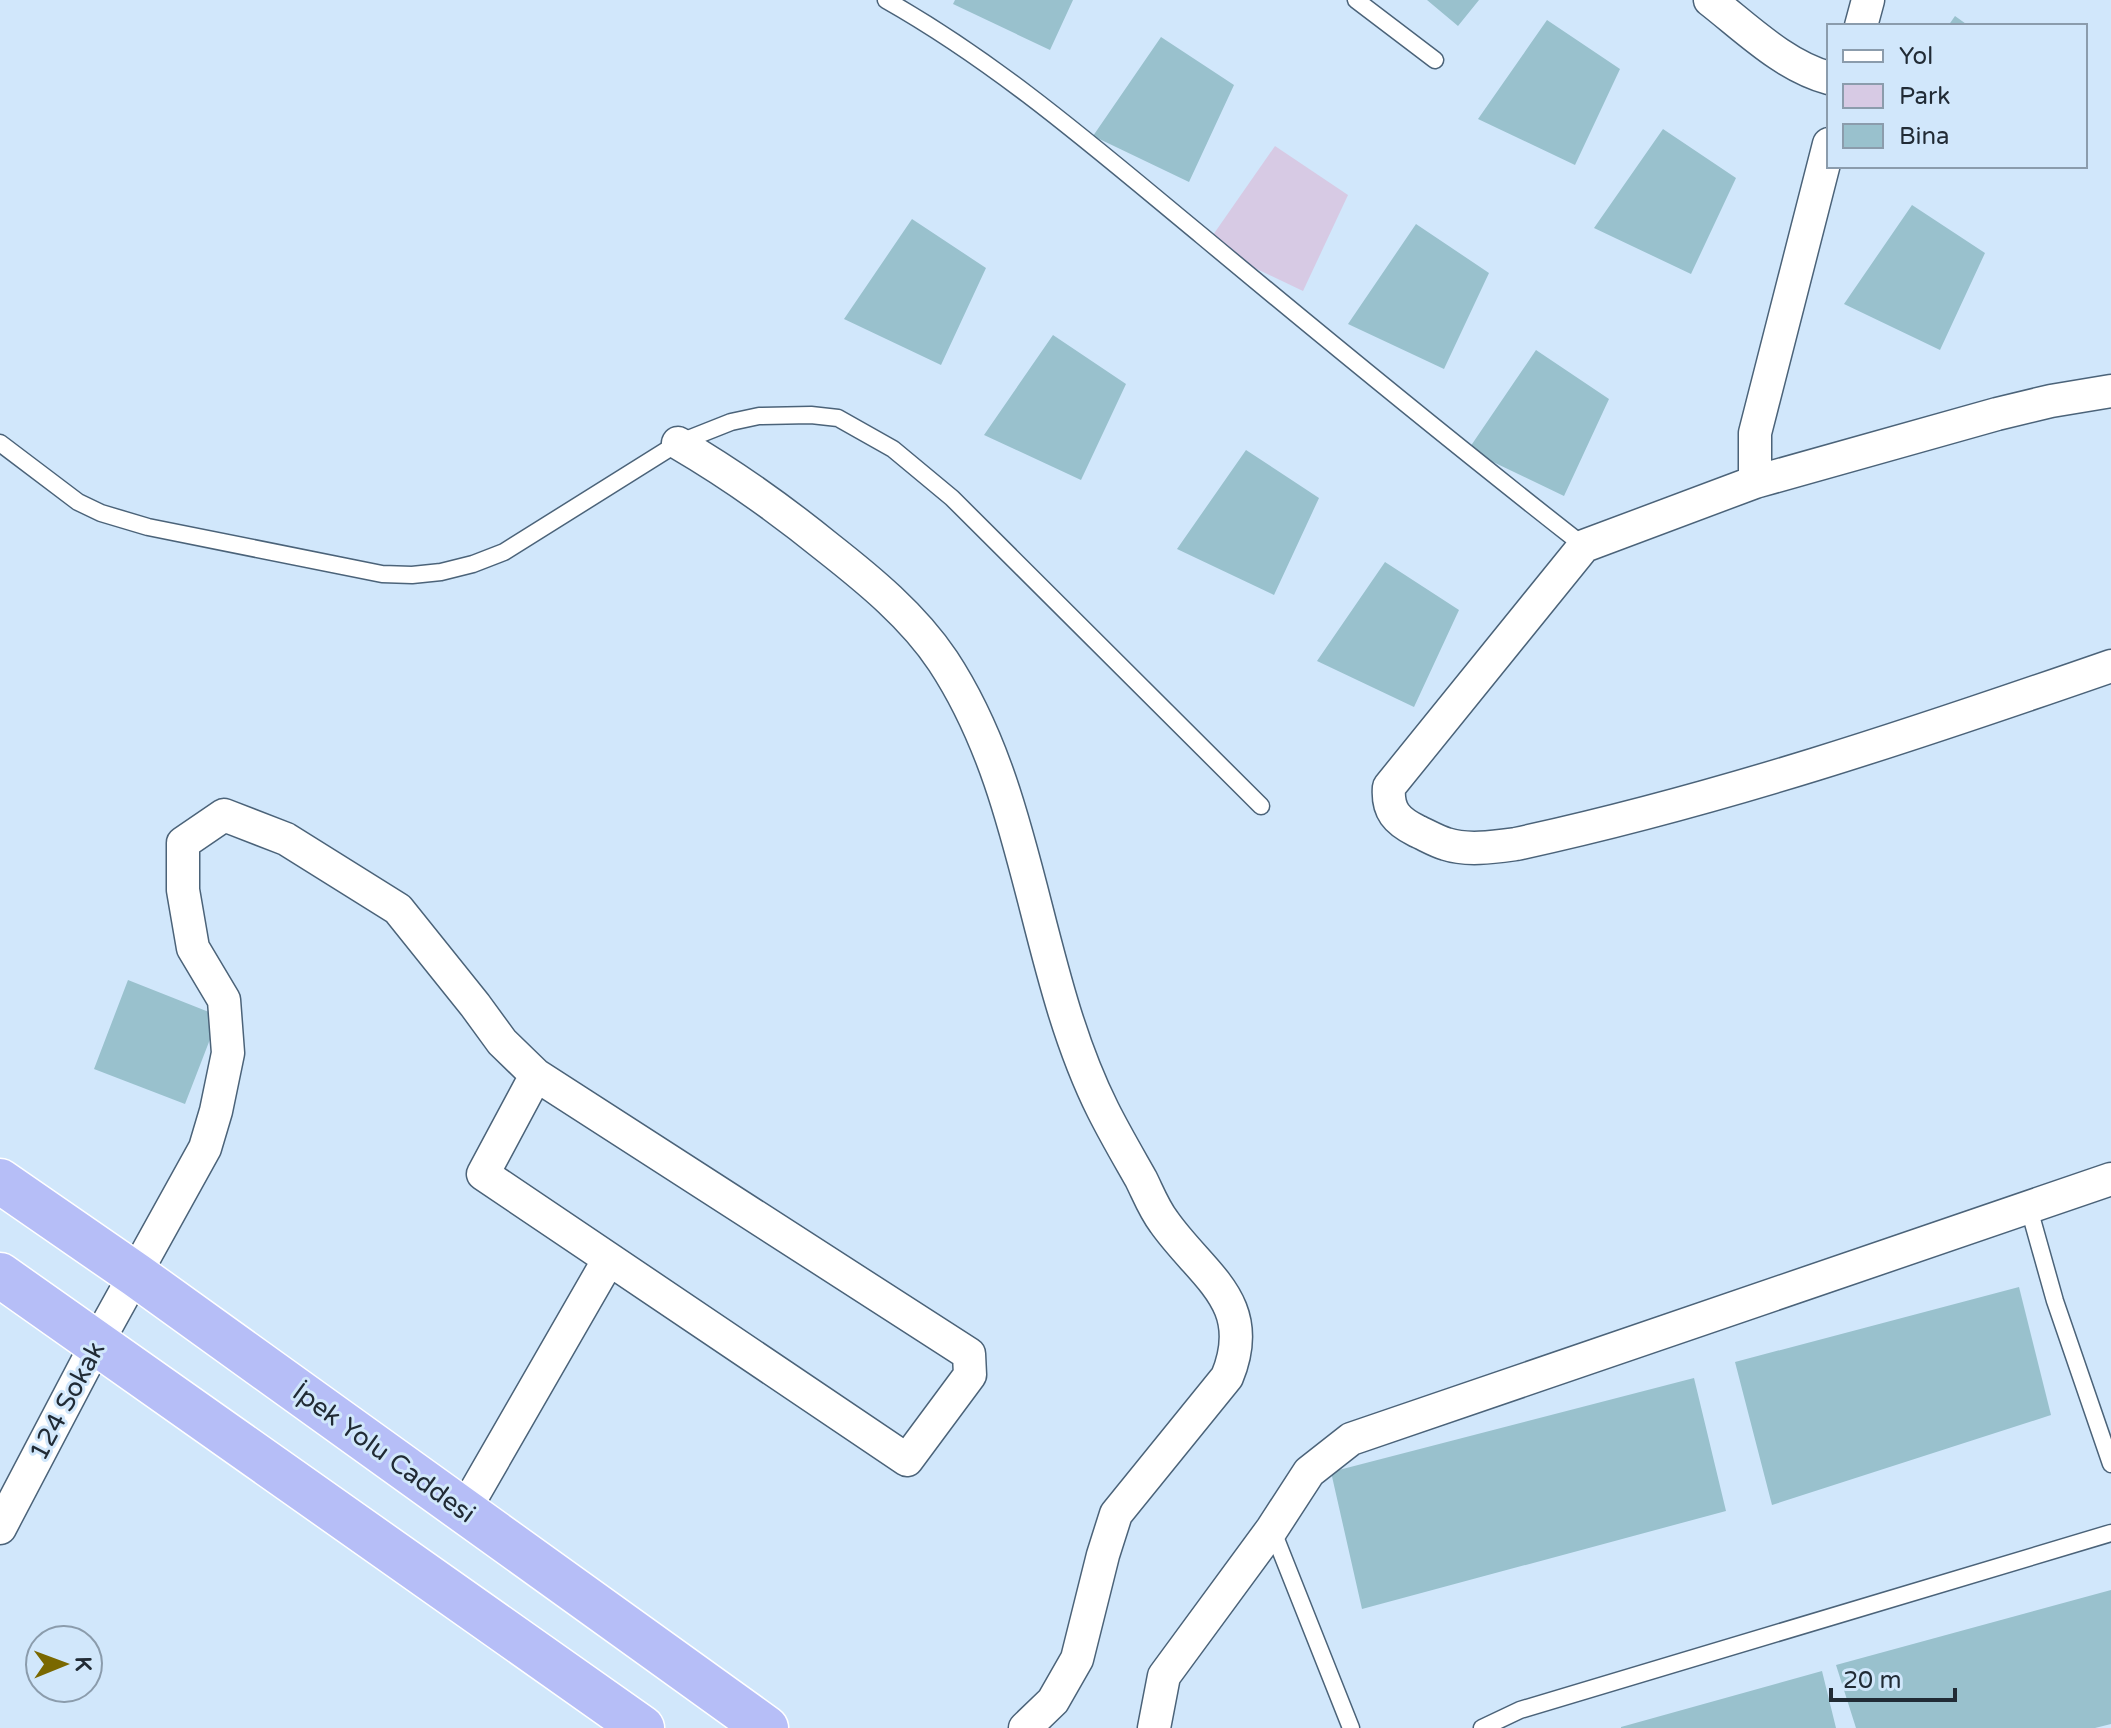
<svg xmlns="http://www.w3.org/2000/svg" width="2111" height="1728" viewBox="0 0 2111 1728" font-family="'Varela Round',sans-serif">
  <style>
    .green { fill: #d7cae4 }
    .building { fill: #99c1cd }
    .lines { fill: none; stroke-linecap: round; stroke-linejoin: round }
    .service-casing { stroke: #4b6379; stroke-width: 19 }
    .minor-casing { stroke: #4b6379; stroke-width: 35 }
    .trunk-casing { stroke: #fff; stroke-width: 47 }
    .service { stroke: #fff; stroke-width: 16 }
    .minor { stroke: #fff; stroke-width: 32 }
    .trunk { stroke: #b6bef7; stroke-width: 44 }
    .labels { text-anchor: middle; dominant-baseline: central; stroke-width: 6; stroke-linejoin: round; paint-order: stroke }
    .street-label { font-size: 26px; fill: #212b35; stroke: #d1e7fb }
  </style>
  <rect width="100%" height="100%" fill="#d1e7fb"/>
  <path class="green" d="M1275,146l73,49 -45,96 -97,-46z"/>
  <path class="building" d="M955,0h118l-23,50 -97,-46z
    M1427,0h52l-21,26z
    M1955,16l14,10h-21z
    M1547,20l73,49 -45,96 -97,-46z
    M1161,37l73,48 -45,97 -96,-46z
    M1663,129l73,49 -45,96 -97,-46z
    M1912,205l73,48 -45,97 -96,-46z
    M912,219l74,49 -45,97 -97,-46z
    M1416,224l73,49 -45,96 -96,-45z
    M1053,335l73,49 -45,96 -97,-45z
    M1536,350l73,49 -45,97 -96,-46z
    M1246,450l73,48 -45,97 -97,-46z
    M1385,562l74,48 -45,97 -97,-46z
    M128,980l91,36 -34,88 -91,-35z
    M2019,1287l32,128 -279,90 -37,-143z
    M1694,1378l32,133 -364,98 -31,-137z
    M2111,1590v134l-16,4h-239l-20,-63z
    M1822,1671l14,57h-215v-1z"/>
  <g class="lines">
    <defs>
      <path id="service" d="M886,0c115,65 214,152 316,236 126,105 253,209 382,310
        M1356,0l79,60
        M0,443l78,59 23,11 47,14 234,47 30,1 29,-3 32,-8 31,-12 174,-109 53,-21 28,-6 52,-1 27,3 55,31 59,49 309,308
        M2028,1205l27,96 56,163
        M1272,1529l79,199
        M1482,1728l38,-18 591,-177"/>
      <path id="minor" d="M1710,0c36,28 74,66 119,78
        M1861,26l7,-26
        M2111,391l-60,10 -54,13 -242,68 -171,64 -195,241c-2,24 8,34 28,44 9,4 19,10 29,13 21,7 48,3 70,0 203,-44 399,-110 595,-178
        M678,443c53,31 101,65 149,104 42,33 86,69 116,114 89,135 89,307 160,449 12,24 25,46 38,69 7,14 13,30 23,43 38,54 94,80 63,155l-111,137 -13,41 -26,104 -24,42 -28,27
        M1755,482v-49l74,-289
        M464,1511l145,-252
        M0,1528l97,-185 108,-195 11,-37 12,-58 -4,-53 -31,-52 -10,-58v-47l41,-28 62,24 112,70 77,96 27,37 34,33 433,279 1,21 -63,85 -424,-286 53,-99
        M1154,1728l10,-52 108,-147 37,-57 42,-33 760,-260"/>
      <path id="trunk" d="M0,1181l136,94 630,453
        M0,1275l642,453"/>
    </defs>
    <use href="#service" class="service-casing"/>
    <use href="#minor" class="minor-casing"/>
    <use href="#trunk" class="trunk-casing"/>
    <use href="#service" class="service"/>
    <use href="#minor" class="minor"/>
    <use href="#trunk" class="trunk"/>
  </g>
  <g class="labels">
    <g class="street-label">
      <text transform="translate(67 1401) rotate(-62)">124 Sokak</text>
      <text transform="translate(384 1453) rotate(36)">İpek Yolu Caddesi</text>
    </g>
  </g>
  <rect x="1827" y="24" width="260" height="144" fill="#d1e7fb" stroke="#8b9cac" stroke-width="2"/>
  <rect x="1843" y="50" width="40" height="12" fill="#ffffff" stroke="#8b9cac" stroke-width="2"/>
  <text x="1899" y="64" font-size="24" fill="#212b35">Yol</text>
  <rect x="1843" y="84" width="40" height="24" fill="#d7cae4" stroke="#8b9cac" stroke-width="2"/>
  <text x="1899" y="104" font-size="24" fill="#212b35">Park</text>
  <rect x="1843" y="124" width="40" height="24" fill="#99c1cd" stroke="#8b9cac" stroke-width="2"/>
  <text x="1899" y="144" font-size="24" fill="#212b35">Bina</text>
  <g transform="translate(64 1664) rotate(89)"><circle r="38" fill="#d1e7fb" stroke="#8b9cac" stroke-width="2"/>
  <path d="M0-6L14 30L0 20L-14 30Z" fill="#7a6800"/>
  <text y="-12" font-size="22" font-weight="bold" text-anchor="middle" fill="#212b35">K</text>
  </g>
  <path d="M1831 1688v12h124v-12" fill="none" stroke="#212b35" stroke-width="4"/>
  <text x="1843" y="1688" font-size="24" fill="#212b35" stroke="#d1e7fb" stroke-width="6" paint-order="stroke">20 m</text>
</svg>
